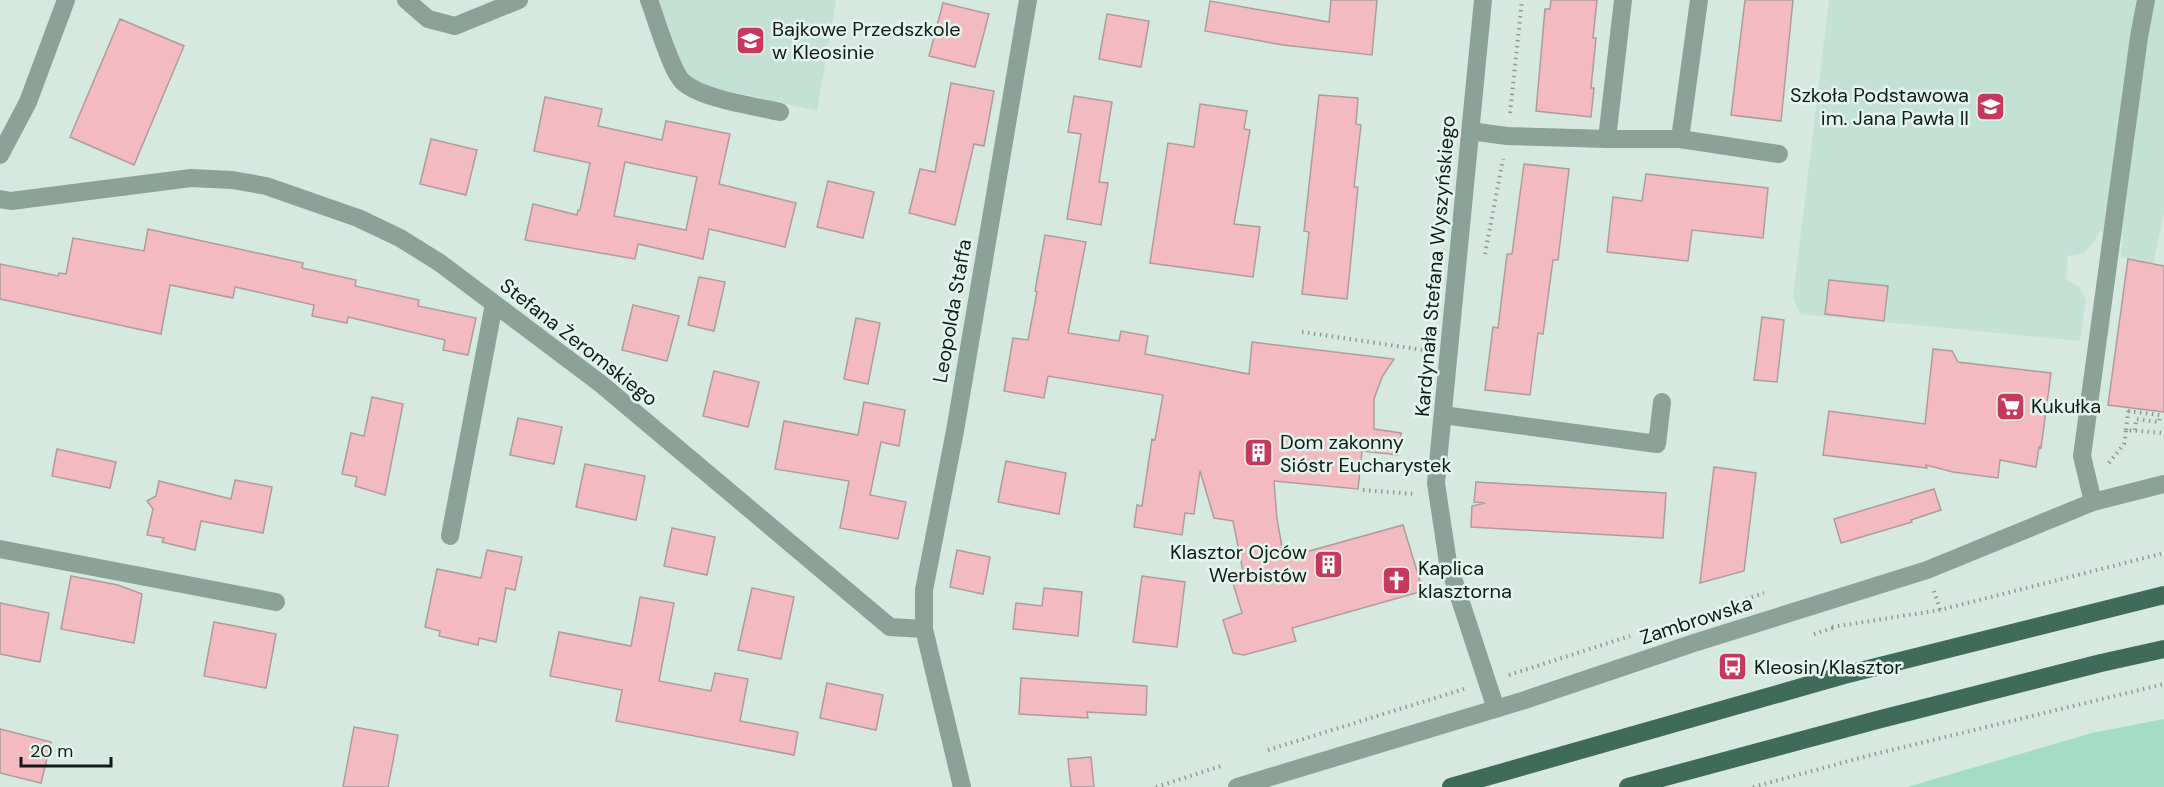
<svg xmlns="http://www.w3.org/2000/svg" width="2164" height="787" viewBox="0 0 2164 787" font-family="'DM Sans',sans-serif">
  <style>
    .built { fill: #c4e1d5 }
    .green { fill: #a5dcc6 }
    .building { fill: #f3bac2; stroke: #af9b9d; stroke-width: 1.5; fill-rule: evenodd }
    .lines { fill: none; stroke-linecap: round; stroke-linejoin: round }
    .path { stroke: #8c9b94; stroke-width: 4; stroke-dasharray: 1.5 4.5; stroke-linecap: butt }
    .minor { stroke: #8aa298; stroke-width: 18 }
    .major { stroke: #3e6b5a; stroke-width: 18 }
    .labels { text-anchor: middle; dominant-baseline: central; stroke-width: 5; stroke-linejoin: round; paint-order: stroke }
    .poi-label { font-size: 20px; fill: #131a17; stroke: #e2f6ed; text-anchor: start }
    .street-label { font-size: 20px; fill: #131a17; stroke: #e2f6ed }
  </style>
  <rect width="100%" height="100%" fill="#d5e9e0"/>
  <path class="built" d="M659,0h177l-19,111 -129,-29z
    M1829,0h335v212l-11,52 -32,-7 2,-22 -23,-4 -6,11 -10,11 -16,3 -2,24 12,6 8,14 -6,41 -280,-27 -7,-16z"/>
  <path class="green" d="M2164,719v68h-257l185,-54z"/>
  <path class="building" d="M1331,0h46l-5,55 -89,-10 -78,-14 5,-30 119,21z
    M1551,0h46l-4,38h3l-5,50h3l-3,29 -55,-6 9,-102h5z
    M1745,0h48l-12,121 -50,-6z
    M943,3l46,11 -14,53 -46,-11z
    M1107,14l42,7 -8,46 -42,-8z
    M120,19l64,27 -50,119 -64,-28z
    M951,83l43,8 -10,55 -10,-2 -19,81 -46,-12 11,-44 15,3z
    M1319,95l39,3 -2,26 5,1 -7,62h4l-11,112 -45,-5 7,-62 -5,-1z
    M1074,96l38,6 -13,80 9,1 -7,42 -34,-6 14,-85 -13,-2z
    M545,97l57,12 -4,17 64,14 4,-19 64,13 -11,50 77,19 -11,44 -76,-18 -6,30 -65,-15 -3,15 -110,-19 8,-36 44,11 1,-5h2l10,-47 -56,-12zM625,162l72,15 -11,53 -72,-14z
    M1200,104l47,7 -3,18 6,1 -16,94 26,3 -7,50 -103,-14 18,-120 26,4z
    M431,139l46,11 -11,45 -46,-11z
    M1524,164l45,5 -11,91h-5l-10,74 -5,-1 -8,62 -45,-5 8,-63 5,1 9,-74h5z
    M1646,174l122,14 -5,50 -71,-8 -4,31 -81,-9 6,-55 29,4z
    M828,181l46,11 -11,46 -46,-11z
    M148,229l155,34 -1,5 54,12 -1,6 64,14 -1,6 58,12 -8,37 -25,-5 2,-10 -97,-23 -1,6 -35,-7 2,-11 -79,-18 -2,11 -63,-13 -9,49 -161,-35v-35l58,12 1,-3 7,1 7,-36 71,13z
    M1045,235l41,7 -18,91 51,8 2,-10 27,5 -3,18 104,20 3,-32 142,17 -12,18 -8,22v30l27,4 -3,22 -36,-4 -4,38 -84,-8 3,38 7,39 119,-33 20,66 -131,37 4,13 -52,14 -11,-2 -10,-33 19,-7 -12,-40 13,-2 -10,-50 -19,-3 -14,-47 -6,43 -9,-1 -3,22 -48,-8 3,-22 5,1 10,-67 3,1 8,-45 -115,-19 -4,22 -40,-7 9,-53 15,2 9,-48 -2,-1z
    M2128,259l36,7v146l-56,-7z
    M699,277l26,5 -11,49 -26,-6z
    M1829,280l59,6 -4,35 -59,-7z
    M633,305l46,11 -12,45 -45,-11z
    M1762,317l22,3 -7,62 -23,-2z
    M856,318l24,5 -12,61 -24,-5z
    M1933,349l19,2 6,11 93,11 -10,75 -2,-1 -3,20 -36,-7 -2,18 -45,-6 -27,-7 1,3 -104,-13 6,-44 96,13z
    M714,371l45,11 -11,45 -45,-11z
    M372,397l31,7 -18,91 -30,-9 2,-9 -15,-3 9,-41 13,3z
    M864,402l41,8 -6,36 -18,-4 -11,53 36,7 -8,37 -58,-11 9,-47 -74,-12 9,-48 74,14z
    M518,418l44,9 -8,37 -44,-9z
    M57,449l59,13 -6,26 -58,-12z
    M1006,461l60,12 -7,41 -61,-12z
    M585,464l60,12 -9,44 -60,-13z
    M1714,467l42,6 -12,98 -44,12z
    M235,480l37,7 -9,46 -62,-12 -6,29 -33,-8 2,-4 -17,-3 6,-26 -6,-8 9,-5 3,-15 72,18z
    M1476,482l190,11 -3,45 -192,-11 1,-21 13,-3 -11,-1z
    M1934,489l7,21 -30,10 1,2 -71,21 -7,-24z
    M672,528l43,9 -8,38 -43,-9z
    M487,550l35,7 -7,33 -9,-2 -10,54 -17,-4 -1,7 -39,-9 1,-5 -15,-4 12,-58 44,9z
    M957,550l33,7 -7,37 -33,-7z
    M71,576l47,9 24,9 -8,49 -73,-14z
    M1142,576l43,6 -8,65 -44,-5z
    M752,588l42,9 -13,62 -43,-9z
    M1044,588l38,4 -4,44 -65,-7 3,-26 26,3z
    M640,597l34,6 -15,78 52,10 4,-18 33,6 -8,42 58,11 -4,23 -178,-34 6,-31 -72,-14 9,-44 72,14z
    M0,603l49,10 -9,49 -40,-8z
    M214,622l62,12 -10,54 -62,-12z
    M1021,678l126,8 -1,29 -59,-3 1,6 -69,-4z
    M827,683l56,12 -7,35 -56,-12z
    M354,727l44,8 -10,52h-45z
    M0,729l51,13 -10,41 -41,-10z
    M1091,757l3,30h-23l-3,-28z"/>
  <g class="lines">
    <path class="path" d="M1510,113l12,-113
      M1485,254l18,-95
      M1302,332l122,18
      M2128,411l32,4 -1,7 -23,-3 -1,11
      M2126,430l3,-23
      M2109,463l15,-19 2,-14 38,3
      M1363,490l51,4
      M1934,591l6,19
      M1746,599l18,-6
      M1832,627l108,-17 224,-57
      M1814,634l19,-6
      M1509,675l121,-39
      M1268,750l196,-61
      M1156,787l68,-22
      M1753,787l118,-32 293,-71"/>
    <path class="minor" d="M406,0l22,19 27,7 64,-26
      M649,0c7,18 22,71 34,82 19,17 71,24 97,30
      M1483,0l-47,483 12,80 48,146
      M1470,131l37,5 100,3 16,-139
      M1607,139h73l99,15
      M1680,139l19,-139
      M0,155l28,-53 38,-102
      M0,199l11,2 180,-23 41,2 34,6 92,32 42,20 40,25 161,121 289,243 34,2 38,158
      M1443,415l214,29 5,-42
      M2093,502l-11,-46 57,-419 7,-37
      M450,536l44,-232
      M0,549l276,53
      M924,629v-39l31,-159 73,-431
      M1237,787l288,-87 169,-57 233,-73 166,-68 71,-18"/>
    <path class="major" d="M1451,787l393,-112 320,-80
      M1628,787l249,-67 224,-57 63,-14"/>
  </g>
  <defs>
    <symbol id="school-square" viewBox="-11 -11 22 22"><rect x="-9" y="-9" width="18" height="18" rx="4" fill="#c7385e" stroke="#e2f6ed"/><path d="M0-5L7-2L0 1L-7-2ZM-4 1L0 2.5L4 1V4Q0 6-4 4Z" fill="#fff"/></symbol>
    <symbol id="supermarket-square" viewBox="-11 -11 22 22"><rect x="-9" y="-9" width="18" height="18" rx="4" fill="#c7385e" stroke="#e2f6ed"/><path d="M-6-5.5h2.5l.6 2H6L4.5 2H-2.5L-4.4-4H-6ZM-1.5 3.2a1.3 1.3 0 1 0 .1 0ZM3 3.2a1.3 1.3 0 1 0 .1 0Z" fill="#fff"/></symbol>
    <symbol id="building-square" viewBox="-11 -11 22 22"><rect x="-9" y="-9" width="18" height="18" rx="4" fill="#c7385e" stroke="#e2f6ed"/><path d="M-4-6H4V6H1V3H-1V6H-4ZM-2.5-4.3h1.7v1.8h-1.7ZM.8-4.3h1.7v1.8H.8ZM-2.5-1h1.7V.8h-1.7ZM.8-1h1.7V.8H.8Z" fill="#fff"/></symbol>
    <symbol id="church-square" viewBox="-11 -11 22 22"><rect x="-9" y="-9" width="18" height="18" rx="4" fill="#c7385e" stroke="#e2f6ed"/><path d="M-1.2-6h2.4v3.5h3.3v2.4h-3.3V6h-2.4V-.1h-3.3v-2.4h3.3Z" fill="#fff"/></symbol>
    <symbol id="bus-square" viewBox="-11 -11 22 22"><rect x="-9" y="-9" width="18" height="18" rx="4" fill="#c7385e" stroke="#e2f6ed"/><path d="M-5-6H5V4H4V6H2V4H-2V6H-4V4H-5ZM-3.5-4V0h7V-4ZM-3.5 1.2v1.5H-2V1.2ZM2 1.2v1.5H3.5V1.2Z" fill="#fff"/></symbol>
  </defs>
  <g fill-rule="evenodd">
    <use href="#school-square" x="734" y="24" width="33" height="33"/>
    <use href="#school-square" x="1974" y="90" width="33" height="33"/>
    <use href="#supermarket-square" x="1994" y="390" width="33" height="33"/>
    <use href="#building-square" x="1242" y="436" width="33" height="33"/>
    <use href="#building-square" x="1312" y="548" width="33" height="33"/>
    <use href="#church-square" x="1380" y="564" width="33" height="33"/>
    <use href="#bus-square" x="1716" y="650" width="33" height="33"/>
  </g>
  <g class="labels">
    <g class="poi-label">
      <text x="772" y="29">Bajkowe Przedszkole<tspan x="772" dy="23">w Kleosinie</tspan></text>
      <text x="1969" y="95" text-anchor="end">Szkoła Podstawowa<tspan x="1969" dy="23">im. Jana Pawła II</tspan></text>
      <text x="2031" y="406">Kukułka</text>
      <text x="1280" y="442">Dom zakonny<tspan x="1280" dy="23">Sióstr Eucharystek</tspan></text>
      <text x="1307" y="552" text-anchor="end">Klasztor Ojców<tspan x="1307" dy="23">Werbistów</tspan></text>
      <text x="1418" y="568">Kaplica<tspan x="1418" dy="23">klasztorna</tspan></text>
      <text x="1754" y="667">Kleosin/Klasztor</text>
    </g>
    <g class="street-label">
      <text transform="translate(1435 266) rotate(-85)">Kardynała Stefana Wyszyńskiego</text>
      <text transform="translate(952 311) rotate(-80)">Leopolda Staffa</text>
      <text transform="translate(579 342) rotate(38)">Stefana Żeromskiego</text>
      <text transform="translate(1696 620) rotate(-18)">Zambrowska</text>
    </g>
  </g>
  <path d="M21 757v9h90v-9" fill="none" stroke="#131a17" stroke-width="3"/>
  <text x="30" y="757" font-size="18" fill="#131a17" stroke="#e2f6ed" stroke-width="4.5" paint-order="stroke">20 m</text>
</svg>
